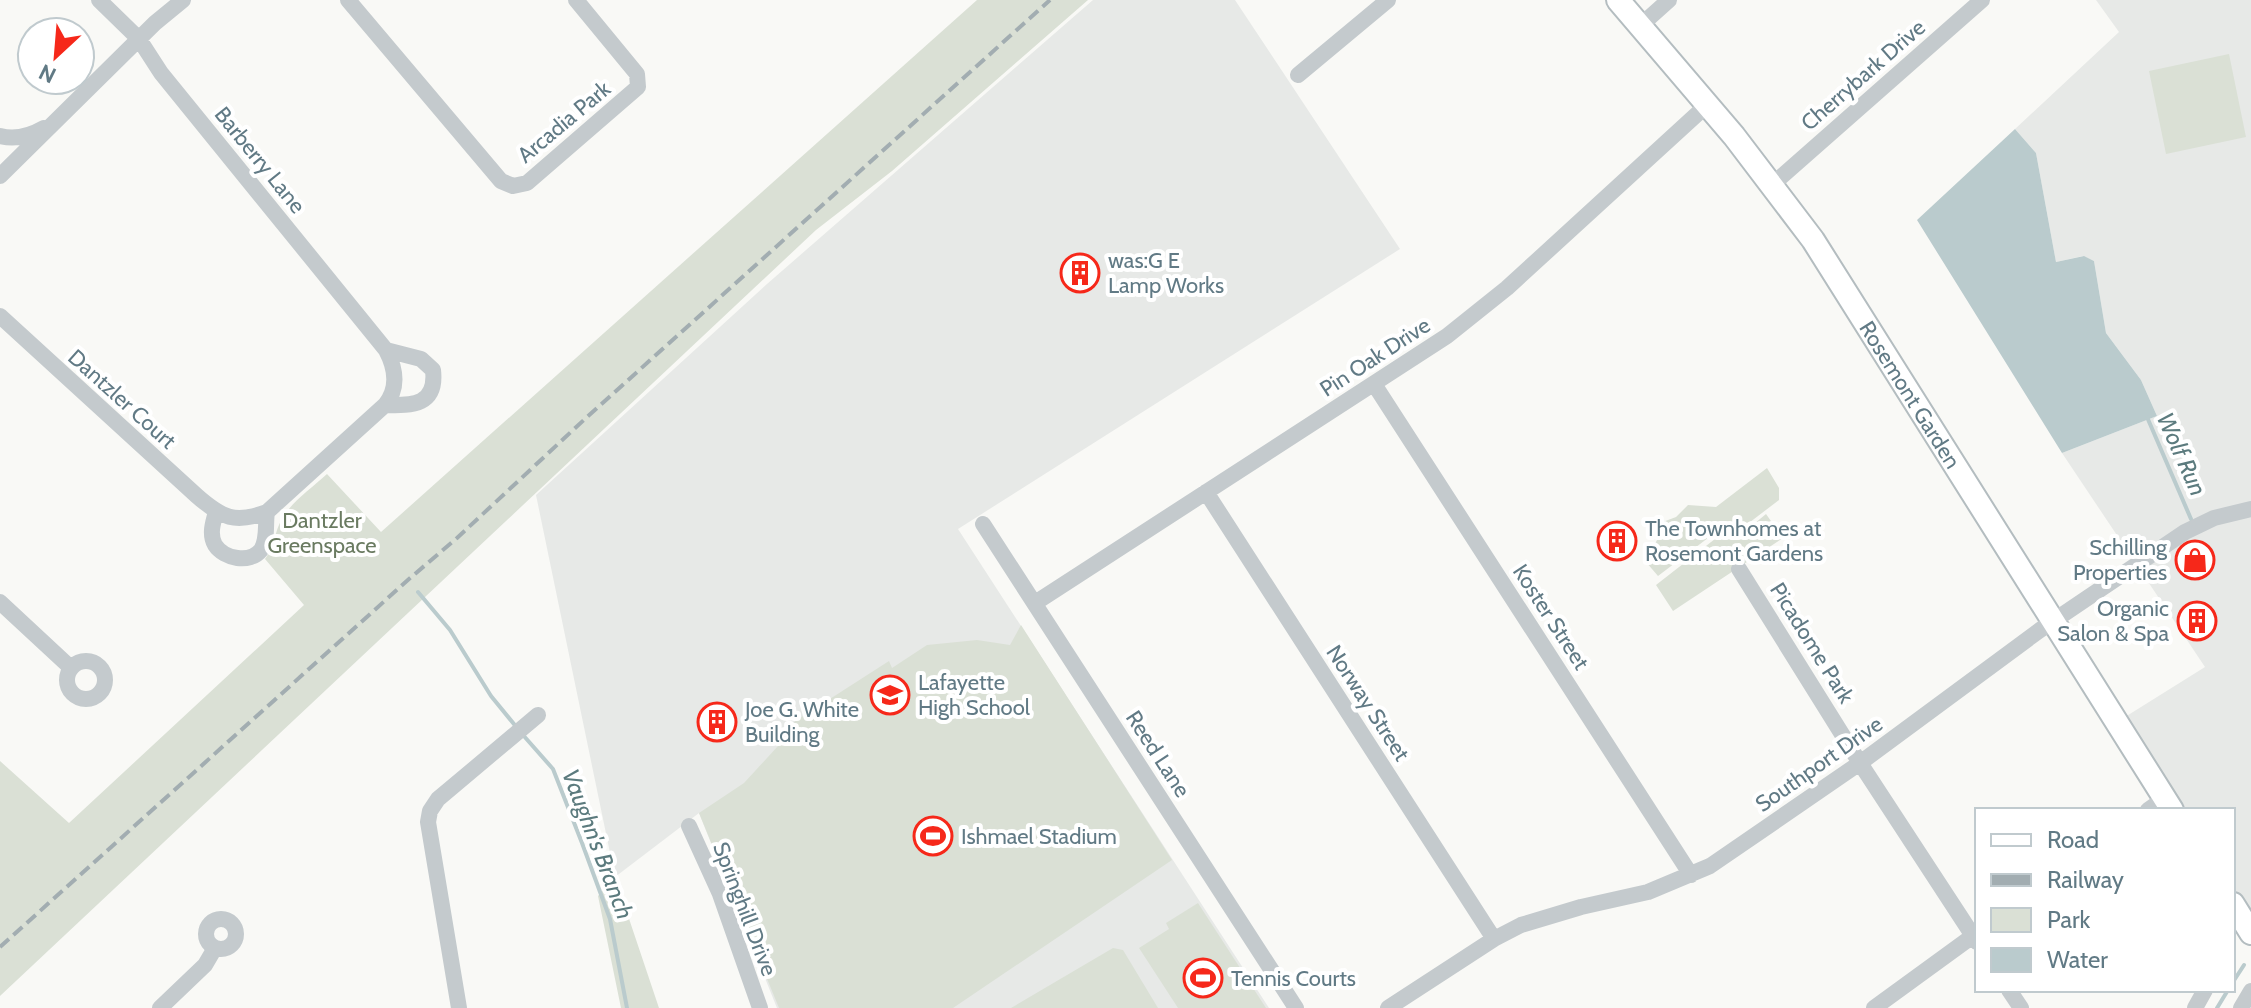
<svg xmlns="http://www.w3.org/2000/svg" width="2251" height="1008" viewBox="0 0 2251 1008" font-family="Cabin,sans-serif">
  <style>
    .built { fill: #e7e9e7 }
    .green { fill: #dae0d5 }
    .water { fill: #bacbcd }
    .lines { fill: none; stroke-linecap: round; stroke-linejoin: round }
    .stream { stroke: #bacbcd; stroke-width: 4 }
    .secondary-casing { stroke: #b4bdc0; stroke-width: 26 }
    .street { stroke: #c4cacd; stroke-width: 16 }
    .secondary { stroke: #fff; stroke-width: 22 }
    .rail { stroke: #a2adb1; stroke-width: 4; stroke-dasharray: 12 6; stroke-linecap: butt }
    .labels { text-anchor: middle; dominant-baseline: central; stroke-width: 8; stroke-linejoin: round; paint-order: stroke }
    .street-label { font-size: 22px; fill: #617a85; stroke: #fff }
    .poi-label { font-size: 22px; fill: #617a85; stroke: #fff; text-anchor: start }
    .park-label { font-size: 22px; fill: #6a7b61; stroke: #fff }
    .water-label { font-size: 24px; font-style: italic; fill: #5c7b7e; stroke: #fff }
  </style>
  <rect width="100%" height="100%" fill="#f9f9f6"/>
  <path class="built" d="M1093,0h142l165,249 -442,280 311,479h-492l-78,-195 -84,64 -79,-382 231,-211z
    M2096,0h155v933l-18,-29v-94h-61l-55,-88 88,-55 -143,-214 95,-37 -16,-36 -35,-47 -12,-72 -11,-5 -27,6 -20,-109 -21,-24 104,-97z"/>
  <path class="green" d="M977,0h111l-196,171 -76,59 -816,766v-235l69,62 235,-218 -39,-46c10,-12 9,-27 17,-40 10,-18 30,-31 45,-45l54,58z
    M2229,54l17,83 -80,17 -17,-83z
    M1767,468l12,20v12l-42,32 -8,-10 -71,54 -12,-14 12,-24 2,-15 16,-6 12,-12 28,2z
    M1766,514l17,24 -110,73 -17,-26 73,-57 8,10z
    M1021,625l151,235 -219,148h-174l-80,-195 45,-30 34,-37 22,-15 -6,-9 95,-61 3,7 35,-23 50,-5 33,5z
    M615,877l44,131h-38l-23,-112z
    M1198,903l68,105h-88l-39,-60 30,-19 -3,-6z
    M1113,948l10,2 35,58h-147z"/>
  <path class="water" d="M2015,129l21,24 20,109 28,-6 10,5 12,72 35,47 16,36 -95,37 -145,-233z"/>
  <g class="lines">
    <path class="stream" d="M2147,417l44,102
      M418,592l32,38 41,66 27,33
      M523,735l30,34 29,74 28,76 17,89
      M2233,982l11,-17
      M2217,1008l11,-18"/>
    <defs>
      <g id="secondary">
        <path id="s1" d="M1618,0l116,136 79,104 359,570"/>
        <path d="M2233,904l18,29"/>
      </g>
    </defs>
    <use href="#secondary" class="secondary-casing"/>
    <path class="street" d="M348,0l153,181 12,5 14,-3 111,-96 -1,-13 -61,-74
      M1640,26l29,-26
      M1298,75l90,-75
      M0,136c15,4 30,0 44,-8
      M0,176l155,-153 28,-23
      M1773,184l209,-184
      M0,316l197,180c25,22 38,28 70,16l118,-107c14,-17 11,-36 1,-55l-225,-277 -22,-34 -40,-39
      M1374,384l317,491
      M385,405c28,1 52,0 48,-35l-12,-11 -35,-9
      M1206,492l288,447
      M216,512c-3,10 -7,23 -1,33 9,14 35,19 46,5 7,-10 4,-26 6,-38
      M983,524l313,484
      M1739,569l121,194 117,179
      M0,602l71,66
      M1035,603l412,-267 60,-48 200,-183
      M67 680a19 19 0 1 1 38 0a19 19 0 1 1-38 0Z
      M2148,810l17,-12
      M689,826l31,68 40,114
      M206 934a15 15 0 1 1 30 0a15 15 0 1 1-30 0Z
      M2009,990l12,18
      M160,1008l45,-43 10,-17
      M459,1008l-31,-186 2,-11 8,-12 100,-84
      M1388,1008l106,-69 27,-14 60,-18 67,-15 62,-26 150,-103 180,-133 145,-98 29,-14 37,-9
      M1874,1008l103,-75
      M2195,1008l10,-18
      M2241,1008l10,-17"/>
    <use href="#secondary" class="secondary"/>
    <path class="rail" d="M0,947l409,-368 48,-41 129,-120 464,-418"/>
  </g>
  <defs>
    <symbol id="building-ring" viewBox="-11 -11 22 22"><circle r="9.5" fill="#fff" stroke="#f6281a" stroke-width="1.5"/><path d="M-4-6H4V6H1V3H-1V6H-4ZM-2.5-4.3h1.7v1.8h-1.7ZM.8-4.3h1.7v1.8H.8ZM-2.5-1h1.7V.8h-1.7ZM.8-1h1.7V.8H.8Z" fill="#f6281a"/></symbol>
    <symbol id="shop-ring" viewBox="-11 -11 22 22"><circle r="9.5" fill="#fff" stroke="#f6281a" stroke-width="1.5"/><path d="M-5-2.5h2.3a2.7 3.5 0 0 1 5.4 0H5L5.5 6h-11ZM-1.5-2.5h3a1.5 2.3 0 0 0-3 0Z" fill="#f6281a"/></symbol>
    <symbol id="school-ring" viewBox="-11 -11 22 22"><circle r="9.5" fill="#fff" stroke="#f6281a" stroke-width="1.5"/><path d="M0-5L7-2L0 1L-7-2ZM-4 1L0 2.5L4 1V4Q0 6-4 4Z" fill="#f6281a"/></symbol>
    <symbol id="stadium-ring" viewBox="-11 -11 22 22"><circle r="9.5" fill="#fff" stroke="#f6281a" stroke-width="1.5"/><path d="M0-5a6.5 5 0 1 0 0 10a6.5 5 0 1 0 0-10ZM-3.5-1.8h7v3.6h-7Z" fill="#f6281a"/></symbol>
  </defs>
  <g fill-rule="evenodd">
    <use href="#building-ring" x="1058" y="251" width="44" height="44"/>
    <use href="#building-ring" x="1595" y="519" width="44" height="44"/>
    <use href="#shop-ring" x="2173" y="538" width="44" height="44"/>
    <use href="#building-ring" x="2175" y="599" width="44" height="44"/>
    <use href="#school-ring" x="868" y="673" width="44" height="44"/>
    <use href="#building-ring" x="695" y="700" width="44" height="44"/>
    <use href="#stadium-ring" x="911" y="814" width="44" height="44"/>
    <use href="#stadium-ring" x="1181" y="956" width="44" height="44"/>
  </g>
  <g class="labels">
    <g class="street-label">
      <text transform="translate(1863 75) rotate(-41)">Cherrybark Drive</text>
      <text transform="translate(564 122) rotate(-40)">Arcadia Park</text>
      <text transform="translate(260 160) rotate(51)">Barberry Lane</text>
      <text transform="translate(1375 357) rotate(-33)">Pin Oak Drive</text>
      <text stroke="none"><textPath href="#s1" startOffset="492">Rosemont Garden</textPath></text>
      <text transform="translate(122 399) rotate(42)">Dantzler Court</text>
      <text transform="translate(1551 617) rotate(57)">Koster Street</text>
      <text transform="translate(1812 643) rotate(58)">Picadome Park</text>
      <text transform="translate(1368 703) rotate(57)">Norway Street</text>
      <text transform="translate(1158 754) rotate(57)">Reed Lane</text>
      <text transform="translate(1819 764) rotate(-35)">Southport Drive</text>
      <text transform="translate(745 909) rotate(69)">Springhill Drive</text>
    </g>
    <g class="poi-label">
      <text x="1108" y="260">was:G E<tspan x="1108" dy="25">Lamp Works</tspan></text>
      <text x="1645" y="528">The Townhomes at<tspan x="1645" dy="25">Rosemont Gardens</tspan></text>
      <text x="2167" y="547" text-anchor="end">Schilling<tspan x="2167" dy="25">Properties</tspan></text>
      <text x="2169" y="608" text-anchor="end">Organic<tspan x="2169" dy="25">Salon &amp; Spa</tspan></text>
      <text x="918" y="682">Lafayette<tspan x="918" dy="25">High School</tspan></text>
      <text x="745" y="709">Joe G. White<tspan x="745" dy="25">Building</tspan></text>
      <text x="961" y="836">Ishmael Stadium</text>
      <text x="1231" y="978">Tennis Courts</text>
    </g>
    <g class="park-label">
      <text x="322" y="520">Dantzler<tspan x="322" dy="25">Greenspace</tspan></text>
    </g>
    <g class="water-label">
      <text transform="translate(2182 454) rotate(66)">Wolf Run</text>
      <text transform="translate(598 844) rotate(69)">Vaughn's Branch</text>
    </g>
  </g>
  <rect x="1975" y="808" width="260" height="184" fill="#ffffff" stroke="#c0cace" stroke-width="2"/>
  <rect x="1991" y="834" width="40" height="12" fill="#ffffff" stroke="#c0cace" stroke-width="2"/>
  <text x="2047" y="848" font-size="24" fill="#617a85">Road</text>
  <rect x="1991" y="874" width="40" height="12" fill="#a2adb1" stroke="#c0cace" stroke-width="2"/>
  <text x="2047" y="888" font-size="24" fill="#617a85">Railway</text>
  <rect x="1991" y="908" width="40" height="24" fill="#dae0d5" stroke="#c0cace" stroke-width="2"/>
  <text x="2047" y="928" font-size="24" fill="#617a85">Park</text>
  <rect x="1991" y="948" width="40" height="24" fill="#bacbcd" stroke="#c0cace" stroke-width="2"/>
  <text x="2047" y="968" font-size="24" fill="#617a85">Water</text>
  <g transform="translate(56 56) rotate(206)"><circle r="38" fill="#ffffff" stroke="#c0cace" stroke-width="2"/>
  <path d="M0-6L14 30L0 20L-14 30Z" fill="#f6281a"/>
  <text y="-12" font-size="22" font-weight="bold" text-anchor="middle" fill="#617a85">N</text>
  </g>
</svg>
